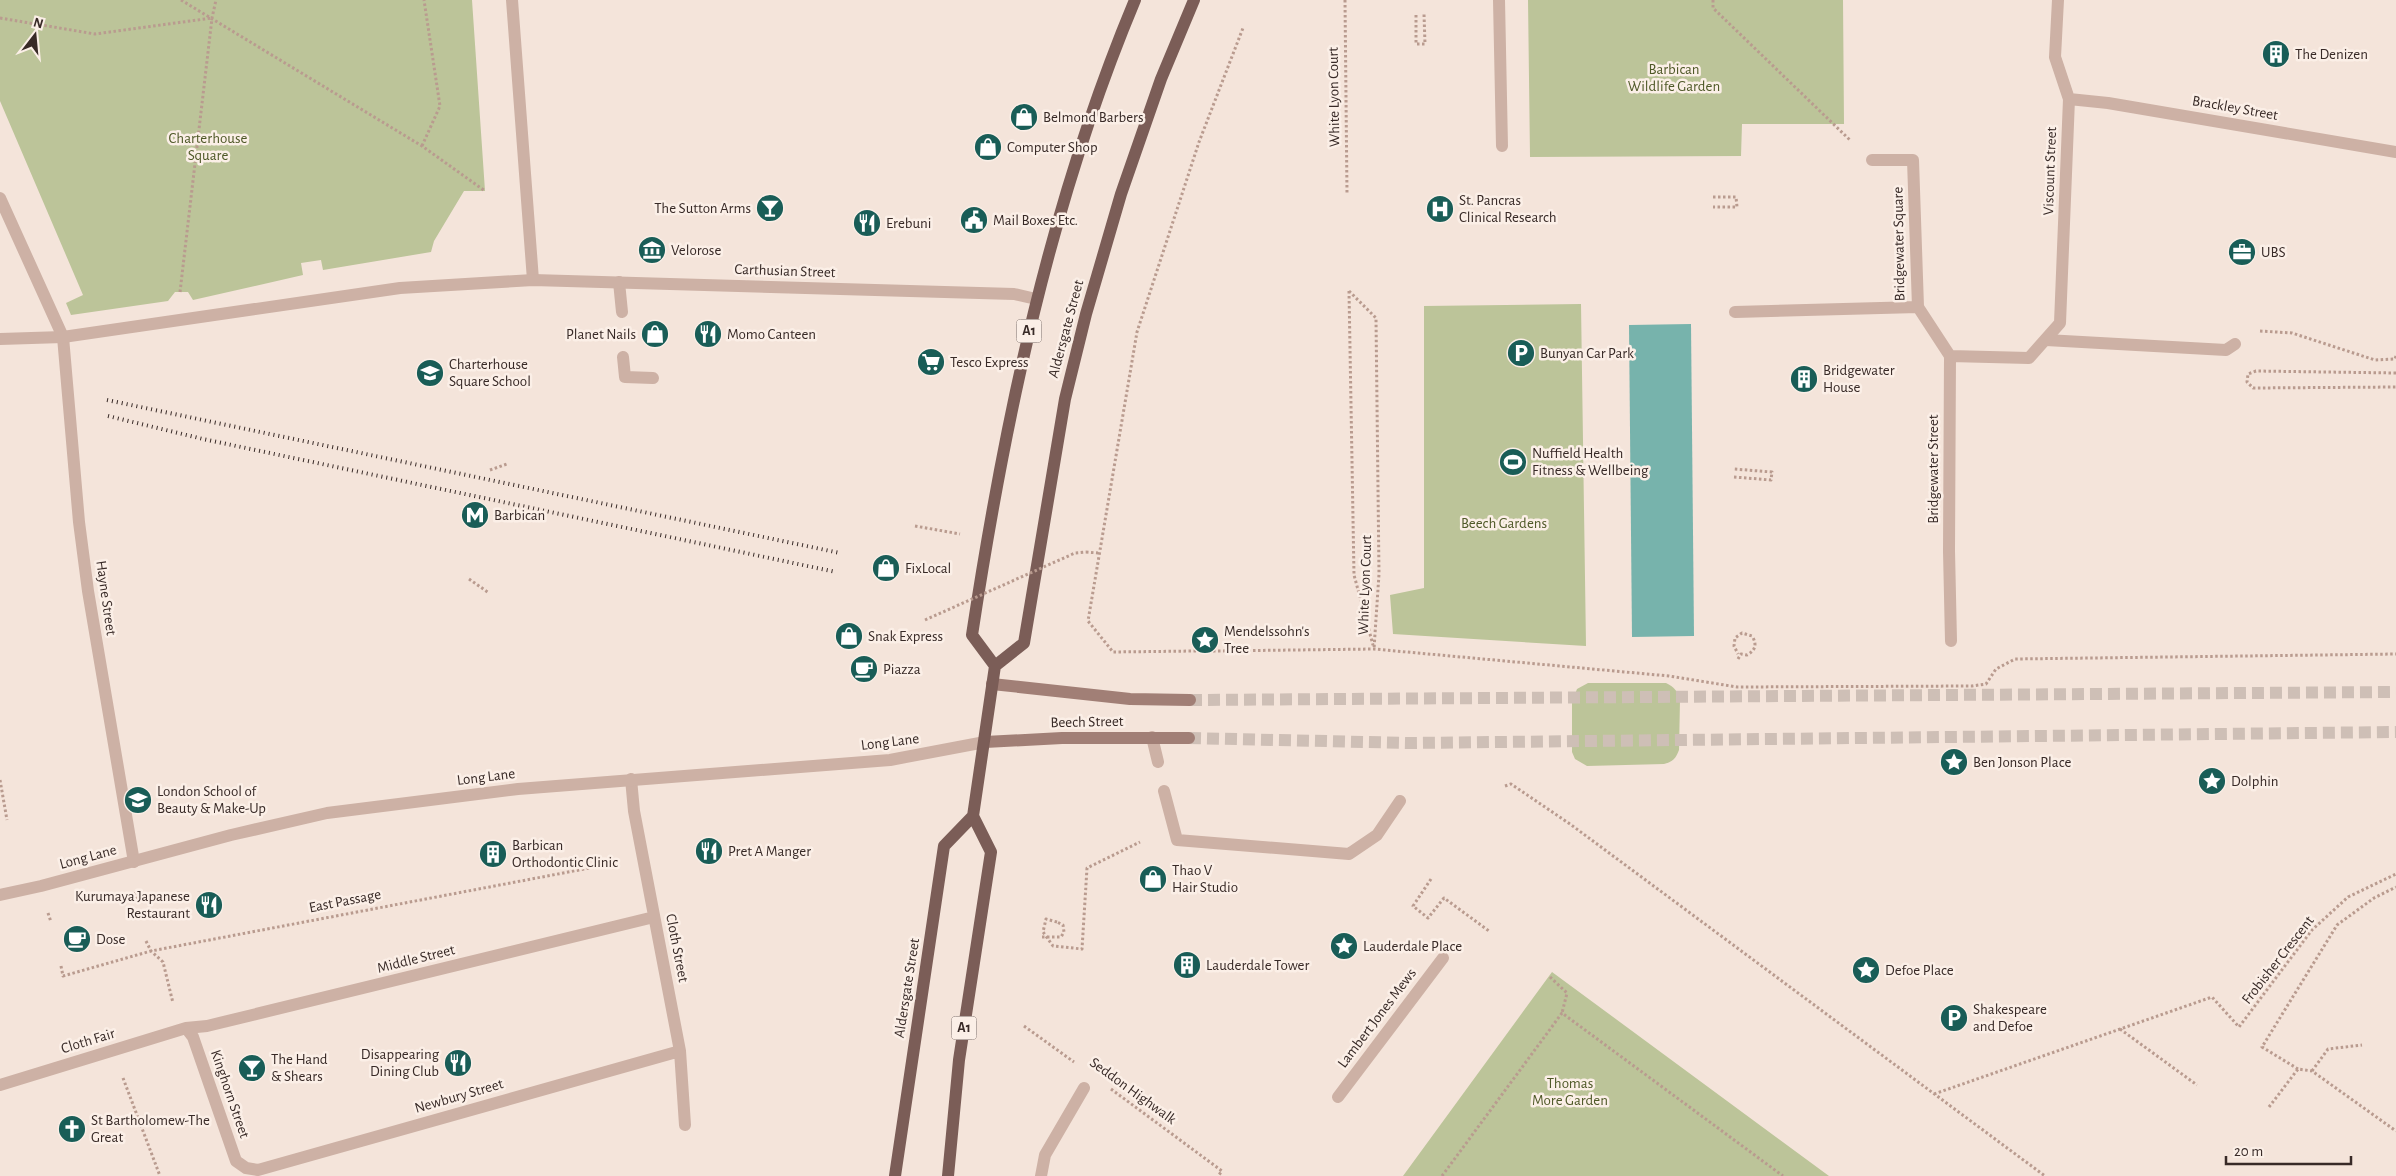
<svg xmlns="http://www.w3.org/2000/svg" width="2396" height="1176" viewBox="0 0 2396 1176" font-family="'Alegreya Sans',sans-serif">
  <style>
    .green { fill: #bcc499 }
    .water { fill: #77b3ac }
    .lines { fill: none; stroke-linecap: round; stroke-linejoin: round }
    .secondary-tunnel { stroke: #cebfb6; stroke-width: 12; stroke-dasharray: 12 6; stroke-linecap: butt }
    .path { stroke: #b99b8f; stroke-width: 3; stroke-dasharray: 2.5 2.5; stroke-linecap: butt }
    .service { stroke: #cdb1a5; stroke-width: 12 }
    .minor { stroke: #cdb1a5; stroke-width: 12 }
    .tertiary { stroke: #cdb1a5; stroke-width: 12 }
    .secondary { stroke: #a17f76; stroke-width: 12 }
    .primary { stroke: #7b5d57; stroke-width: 12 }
    .rail { stroke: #382a27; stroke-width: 4; stroke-dasharray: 1 4; stroke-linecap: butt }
    .path-bridge { stroke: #b99b8f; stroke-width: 3; stroke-dasharray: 2.5 2.5; stroke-linecap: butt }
    .labels { text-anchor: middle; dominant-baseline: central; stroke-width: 5; stroke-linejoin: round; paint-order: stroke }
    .shield { fill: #fbefe7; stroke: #726561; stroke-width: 1 }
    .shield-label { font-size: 14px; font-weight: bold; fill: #382a27 }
    .poi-label { font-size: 15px; fill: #382a27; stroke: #fbefe7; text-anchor: start }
    .park-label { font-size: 15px; fill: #4f5928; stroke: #fbefe7 }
    .street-label { font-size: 15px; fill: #382a27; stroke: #fbefe7 }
  </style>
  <rect width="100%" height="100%" fill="#f4e4da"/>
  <path class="green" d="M0,0h472l13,191h-21l-30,50 -3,11 -108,18 -2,-10 -20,3 2,12 -110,25 -5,-8h-13l-7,9 -97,14 -5,-12 17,-8 -83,-194z
    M1528,0h315l1,124h-102l-1,32 -211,1z
    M1581,304l5,342 -193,-12 -3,-39 34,-7v-282z
    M1588,683h78c8,4 12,8 14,17l-1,50c-3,8 -6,12 -15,14l-77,2 -12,-7 -3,-7v-50l5,-13z
    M1552,972l277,204h-426z"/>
  <path class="water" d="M1691,324l3,312 -62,1 -3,-312z"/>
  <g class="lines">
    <path class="secondary-tunnel" d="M1190,700l1206,-8
      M1189,738l221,5 986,-11"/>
    <path class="path" d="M181,0l241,146 63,45
      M1345,0l2,194
      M1713,0v8l138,133
      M1416,15v29h9l-1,-30
      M0,18l95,16 117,-16
      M422,146l18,-40 -16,-106
      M1713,197h23l1,10h-24
      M1349,291l27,27 3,256 -5,75
      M1349,291l5,284 19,70
      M180,292l32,-274 4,-18
      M2260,331l32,2 83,27 20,-1 1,-3
      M2396,373l-140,-2 -8,3 -1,8 6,6 143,-1
      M490,470l17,-6
      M1734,477l37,3 1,-8 -38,-3
      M915,526l45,8
      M1086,552l12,1
      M469,579l20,14
      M1196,651l-83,1 -25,-31 49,-289 62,-190 44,-114
      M1213,651l161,-2 295,27 68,11 235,-1 14,-2 10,-15 19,-10 381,-5
      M1738,659l3,-5 6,1c9,-5 10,-11 5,-19l-10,-3 -7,5 -1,8 4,8
      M0,780l7,40
      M1505,786l6,-2 59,40 475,352
      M1431,879l-18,27 15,12 16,-20 45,33
      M135,892l2,8
      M48,913l3,9
      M1057,922l-11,-3 -3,13 10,14 29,3 5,-81 53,-26
      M146,941l5,10 12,11 10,41
      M61,966l2,10 88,-25 465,-88
      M1550,977l17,16 -5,20
      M1024,1026l50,36
      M2120,1029l77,56
      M2298,1069l-36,-22 75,-122 37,-27 22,-11
      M2312,1071l16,-22 34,-4
      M123,1078l37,98
      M1111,1089l111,82 -4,5
      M1934,1094l278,-97 27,30 73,-97 36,-33 48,-23
      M2269,1107l29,-38 14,2 84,60
      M1442,1176l120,-163 221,163"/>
    <path class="service" d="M1499,0l3,146
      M619,282l3,30
      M2046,340l180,10 9,-6
      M623,357l2,20 28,1
      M1949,551l2,90
      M1152,737l6,25
      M1164,791l13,49 172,14 28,-19 23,-34
      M1338,1097l105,-139
      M1041,1176l4,-21 39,-67"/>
    <path class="minor" d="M512,0l21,280
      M2069,99l39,4 288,49
      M1872,160h41l5,147
      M0,198l63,139 16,185 9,69 46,271
      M1918,307l32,49 -1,195
      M1735,312l183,-5
      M1950,356l79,2 31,-35 9,-224 -14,-42 3,-57
      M631,779l3,32 46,240 5,74
      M186,1028l7,9 43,124 10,7 12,2 422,-119
      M0,1085l186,-57 21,-2 447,-109"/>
    <path class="tertiary" d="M0,339l63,-2 337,-49 133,-8 481,14 22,5
      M0,895l41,-9 190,-51 96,-22 191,-24 372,-29 95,-18"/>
    <path class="secondary" d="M992,684l138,15 60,1
      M985,742l77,-4h127"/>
    <path class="primary" d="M995,666l29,-23 41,-244 21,-85 35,-120 40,-115 33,-79
      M895,1176l49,-330 29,-30 22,-150 -23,-31c33,-217 78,-432 163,-635
      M948,1176l11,-116 32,-208 -18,-36"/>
    <path class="rail" d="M107,400l733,153
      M108,416l95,23 633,133"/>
    <path class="path-bridge" d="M925,620l150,-67 11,-1
      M1042,937h19l3,-5 -1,-7 -6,-3"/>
  </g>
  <defs>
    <symbol id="building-disc" viewBox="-11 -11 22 22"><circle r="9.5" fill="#195d57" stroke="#fbefe7"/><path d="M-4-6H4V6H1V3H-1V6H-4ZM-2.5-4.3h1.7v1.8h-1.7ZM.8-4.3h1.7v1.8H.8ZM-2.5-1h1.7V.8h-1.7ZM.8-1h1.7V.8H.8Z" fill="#fff"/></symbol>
    <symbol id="shop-disc" viewBox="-11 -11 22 22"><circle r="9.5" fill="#195d57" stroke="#fbefe7"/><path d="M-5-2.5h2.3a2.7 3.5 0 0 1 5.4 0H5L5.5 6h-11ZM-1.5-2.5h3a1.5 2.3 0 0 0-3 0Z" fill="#fff"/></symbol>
    <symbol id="bar-disc" viewBox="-11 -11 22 22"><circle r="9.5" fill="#195d57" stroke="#fbefe7"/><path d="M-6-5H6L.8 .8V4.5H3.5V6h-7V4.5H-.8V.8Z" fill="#fff"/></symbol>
    <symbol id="hospital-disc" viewBox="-11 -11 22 22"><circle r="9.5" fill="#195d57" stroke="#fbefe7"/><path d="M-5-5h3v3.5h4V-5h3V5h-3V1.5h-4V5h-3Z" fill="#fff"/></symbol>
    <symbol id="civic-disc" viewBox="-11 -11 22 22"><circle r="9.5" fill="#195d57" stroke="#fbefe7"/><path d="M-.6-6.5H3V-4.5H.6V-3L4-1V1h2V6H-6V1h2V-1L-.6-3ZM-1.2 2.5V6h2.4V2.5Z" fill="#fff"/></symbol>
    <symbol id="restaurant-disc" viewBox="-11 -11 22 22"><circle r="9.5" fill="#195d57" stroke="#fbefe7"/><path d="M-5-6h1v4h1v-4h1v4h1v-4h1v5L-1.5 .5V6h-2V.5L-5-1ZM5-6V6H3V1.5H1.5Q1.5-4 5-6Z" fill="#fff"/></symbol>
    <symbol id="museum-disc" viewBox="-11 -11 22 22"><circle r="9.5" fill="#195d57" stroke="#fbefe7"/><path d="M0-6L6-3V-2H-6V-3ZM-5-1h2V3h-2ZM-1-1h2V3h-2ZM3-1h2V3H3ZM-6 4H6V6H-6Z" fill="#fff"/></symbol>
    <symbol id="office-disc" viewBox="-11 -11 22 22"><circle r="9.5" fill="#195d57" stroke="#fbefe7"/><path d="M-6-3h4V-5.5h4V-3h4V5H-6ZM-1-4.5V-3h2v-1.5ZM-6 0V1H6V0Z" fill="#fff"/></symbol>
    <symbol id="parking-disc" viewBox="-11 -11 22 22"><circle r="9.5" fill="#195d57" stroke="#fbefe7"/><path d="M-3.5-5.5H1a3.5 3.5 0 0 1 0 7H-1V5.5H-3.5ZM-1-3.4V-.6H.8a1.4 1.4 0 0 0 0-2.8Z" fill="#fff"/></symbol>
    <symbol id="supermarket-disc" viewBox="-11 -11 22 22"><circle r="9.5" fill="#195d57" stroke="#fbefe7"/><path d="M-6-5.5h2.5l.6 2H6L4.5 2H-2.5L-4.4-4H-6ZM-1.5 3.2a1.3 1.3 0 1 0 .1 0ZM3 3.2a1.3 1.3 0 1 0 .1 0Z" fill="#fff"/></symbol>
    <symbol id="school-disc" viewBox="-11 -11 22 22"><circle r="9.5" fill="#195d57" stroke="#fbefe7"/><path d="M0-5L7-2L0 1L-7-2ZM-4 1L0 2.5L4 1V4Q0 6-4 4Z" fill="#fff"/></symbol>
    <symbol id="stadium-disc" viewBox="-11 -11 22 22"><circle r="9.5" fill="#195d57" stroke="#fbefe7"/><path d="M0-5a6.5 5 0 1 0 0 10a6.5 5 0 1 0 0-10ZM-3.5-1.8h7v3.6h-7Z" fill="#fff"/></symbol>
    <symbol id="metro-disc" viewBox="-11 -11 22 22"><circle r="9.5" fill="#195d57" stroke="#fbefe7"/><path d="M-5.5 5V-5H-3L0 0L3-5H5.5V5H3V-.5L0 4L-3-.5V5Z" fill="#fff"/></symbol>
    <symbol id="sight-disc" viewBox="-11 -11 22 22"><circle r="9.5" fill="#195d57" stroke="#fbefe7"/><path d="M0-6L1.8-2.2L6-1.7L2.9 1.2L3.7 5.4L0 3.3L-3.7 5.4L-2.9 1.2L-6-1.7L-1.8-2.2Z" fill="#fff"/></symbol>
    <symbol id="cafe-disc" viewBox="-11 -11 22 22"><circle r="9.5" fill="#195d57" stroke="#fbefe7"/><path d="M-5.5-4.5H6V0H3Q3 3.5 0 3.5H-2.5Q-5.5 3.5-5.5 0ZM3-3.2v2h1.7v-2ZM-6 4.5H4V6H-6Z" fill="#fff"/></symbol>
    <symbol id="university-disc" viewBox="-11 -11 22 22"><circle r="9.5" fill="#195d57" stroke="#fbefe7"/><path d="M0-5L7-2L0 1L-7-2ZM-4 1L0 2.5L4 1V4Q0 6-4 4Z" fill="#fff"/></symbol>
    <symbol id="church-disc" viewBox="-11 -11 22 22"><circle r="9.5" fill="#195d57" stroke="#fbefe7"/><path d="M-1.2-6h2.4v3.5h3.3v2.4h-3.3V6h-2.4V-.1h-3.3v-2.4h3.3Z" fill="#fff"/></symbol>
  </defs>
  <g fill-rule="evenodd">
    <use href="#building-disc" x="2260" y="38" width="32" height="32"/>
    <use href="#shop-disc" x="1008" y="101" width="32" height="32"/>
    <use href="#shop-disc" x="972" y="131" width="32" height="32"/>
    <use href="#bar-disc" x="754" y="192" width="32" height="32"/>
    <use href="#hospital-disc" x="1424" y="193" width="32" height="32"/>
    <use href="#civic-disc" x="958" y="204" width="32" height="32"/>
    <use href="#restaurant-disc" x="851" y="207" width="32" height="32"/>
    <use href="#museum-disc" x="636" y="234" width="32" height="32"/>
    <use href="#office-disc" x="2226" y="236" width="32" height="32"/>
    <use href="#shop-disc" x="639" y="318" width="32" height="32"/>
    <use href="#restaurant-disc" x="692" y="318" width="32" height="32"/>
    <use href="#parking-disc" x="1505" y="337" width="32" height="32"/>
    <use href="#supermarket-disc" x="915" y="346" width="32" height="32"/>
    <use href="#school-disc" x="414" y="357" width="32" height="32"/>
    <use href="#building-disc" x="1788" y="363" width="32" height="32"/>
    <use href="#stadium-disc" x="1497" y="446" width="32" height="32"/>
    <use href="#metro-disc" x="459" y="499" width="32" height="32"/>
    <use href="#shop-disc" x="870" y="552" width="32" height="32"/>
    <use href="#shop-disc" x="833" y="620" width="32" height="32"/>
    <use href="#sight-disc" x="1189" y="624" width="32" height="32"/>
    <use href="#cafe-disc" x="848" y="653" width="32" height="32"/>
    <use href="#sight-disc" x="1938" y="746" width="32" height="32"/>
    <use href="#sight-disc" x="2196" y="765" width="32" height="32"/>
    <use href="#university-disc" x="122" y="784" width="32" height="32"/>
    <use href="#restaurant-disc" x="693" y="835" width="32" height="32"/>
    <use href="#building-disc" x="477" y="838" width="32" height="32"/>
    <use href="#shop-disc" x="1137" y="863" width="32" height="32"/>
    <use href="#restaurant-disc" x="193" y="889" width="32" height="32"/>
    <use href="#cafe-disc" x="61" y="923" width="32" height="32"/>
    <use href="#sight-disc" x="1328" y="930" width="32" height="32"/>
    <use href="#building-disc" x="1171" y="949" width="32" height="32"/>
    <use href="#sight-disc" x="1850" y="954" width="32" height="32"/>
    <use href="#parking-disc" x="1938" y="1002" width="32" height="32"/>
    <use href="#restaurant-disc" x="442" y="1047" width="32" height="32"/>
    <use href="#bar-disc" x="236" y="1052" width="32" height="32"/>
    <use href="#church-disc" x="56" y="1113" width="32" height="32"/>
  </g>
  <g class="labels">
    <g class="shield">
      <rect x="1016.5" y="319.5" width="25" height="23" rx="4"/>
      <rect x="951.5" y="1016.5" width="25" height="23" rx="4"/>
    </g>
    <g class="shield-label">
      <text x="1029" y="331">A1</text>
      <text x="964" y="1028">A1</text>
    </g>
    <g class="poi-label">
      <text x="2295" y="54">The Denizen</text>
      <text x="1043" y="117">Belmond Barbers</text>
      <text x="1007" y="147">Computer Shop</text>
      <text x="1459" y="200">St. Pancras<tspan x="1459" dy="17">Clinical Research</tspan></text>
      <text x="751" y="208" text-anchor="end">The Sutton Arms</text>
      <text x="993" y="220">Mail Boxes Etc.</text>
      <text x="886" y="223">Erebuni</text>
      <text x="671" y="250">Velorose</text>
      <text x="2261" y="252">UBS</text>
      <text x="636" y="334" text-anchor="end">Planet Nails</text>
      <text x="727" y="334">Momo Canteen</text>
      <text x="1540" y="353">Bunyan Car Park</text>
      <text x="950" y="362">Tesco Express</text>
      <text x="449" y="364">Charterhouse<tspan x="449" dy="17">Square School</tspan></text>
      <text x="1823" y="370">Bridgewater<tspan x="1823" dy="17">House</tspan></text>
      <text x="1532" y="453">Nuffield Health<tspan x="1532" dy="17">Fitness &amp; Wellbeing</tspan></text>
      <text x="494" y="515">Barbican</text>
      <text x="905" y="568">FixLocal</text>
      <text x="1224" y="631">Mendelssohn's<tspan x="1224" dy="17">Tree</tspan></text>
      <text x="868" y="636">Snak Express</text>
      <text x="883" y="669">Piazza</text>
      <text x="1973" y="762">Ben Jonson Place</text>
      <text x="2231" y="781">Dolphin</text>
      <text x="157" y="791">London School of<tspan x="157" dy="17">Beauty &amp; Make-Up</tspan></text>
      <text x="512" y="845">Barbican<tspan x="512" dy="17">Orthodontic Clinic</tspan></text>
      <text x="728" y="851">Pret A Manger</text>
      <text x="1172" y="870">Thao V<tspan x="1172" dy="17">Hair Studio</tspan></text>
      <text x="190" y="896" text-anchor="end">Kurumaya Japanese<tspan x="190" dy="17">Restaurant</tspan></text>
      <text x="96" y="939">Dose</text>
      <text x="1363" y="946">Lauderdale Place</text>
      <text x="1206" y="965">Lauderdale Tower</text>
      <text x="1885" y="970">Defoe Place</text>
      <text x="1973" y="1009">Shakespeare<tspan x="1973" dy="17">and Defoe</tspan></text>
      <text x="439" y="1054" text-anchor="end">Disappearing<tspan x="439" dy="17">Dining Club</tspan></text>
      <text x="271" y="1059">The Hand<tspan x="271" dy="17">&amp; Shears</tspan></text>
      <text x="91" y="1120">St Bartholomew-The<tspan x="91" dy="17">Great</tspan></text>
    </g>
    <g class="park-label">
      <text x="1674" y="69">Barbican<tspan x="1674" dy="17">Wildlife Garden</tspan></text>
      <text x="208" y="138">Charterhouse<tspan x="208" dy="17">Square</tspan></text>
      <text x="1504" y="523">Beech Gardens</text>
      <text x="1570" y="1083">Thomas<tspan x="1570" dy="17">More Garden</tspan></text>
    </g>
    <g class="street-label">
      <text transform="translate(1334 97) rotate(-91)">White Lyon Court</text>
      <text transform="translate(2235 108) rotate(10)">Brackley Street</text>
      <text transform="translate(2050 171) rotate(-88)">Viscount Street</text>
      <text transform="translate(1899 244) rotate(-91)">Bridgewater Square</text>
      <text transform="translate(785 271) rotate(2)">Carthusian Street</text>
      <text transform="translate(1066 329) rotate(-75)">Aldersgate Street</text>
      <text transform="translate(1933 469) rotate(-90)">Bridgewater Street</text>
      <text transform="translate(1365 585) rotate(-88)">White Lyon Court</text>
      <text transform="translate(106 598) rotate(82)">Hayne Street</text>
      <text transform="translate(1087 722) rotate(-1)">Beech Street</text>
      <text transform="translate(890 742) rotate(-7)">Long Lane</text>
      <text transform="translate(486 777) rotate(-7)">Long Lane</text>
      <text transform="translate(88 857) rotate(-15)">Long Lane</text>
      <text transform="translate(345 901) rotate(-11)">East Passage</text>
      <text transform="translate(677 948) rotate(79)">Cloth Street</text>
      <text transform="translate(416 959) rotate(-14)">Middle Street</text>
      <text transform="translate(2278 960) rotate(-52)">Frobisher Crescent</text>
      <text transform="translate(907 988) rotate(-81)">Aldersgate Street</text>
      <text transform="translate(1377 1018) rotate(-53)">Lambert Jones Mews</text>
      <text transform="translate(88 1041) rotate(-17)">Cloth Fair</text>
      <text transform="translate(1133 1091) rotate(36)">Seddon Highwalk</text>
      <text transform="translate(230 1094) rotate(71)">Kinghorn Street</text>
      <text transform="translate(459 1096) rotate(-16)">Newbury Street</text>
    </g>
  </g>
  <g transform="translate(35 35) rotate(16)" stroke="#fbefe7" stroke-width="4" paint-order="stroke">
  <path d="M0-4L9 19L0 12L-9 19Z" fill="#382a27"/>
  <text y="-8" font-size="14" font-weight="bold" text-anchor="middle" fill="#382a27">N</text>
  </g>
  <path d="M2226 1156v8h125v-8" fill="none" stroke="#382a27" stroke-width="2.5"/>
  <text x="2234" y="1156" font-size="15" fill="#382a27" stroke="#fbefe7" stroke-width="4" paint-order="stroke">20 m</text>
</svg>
